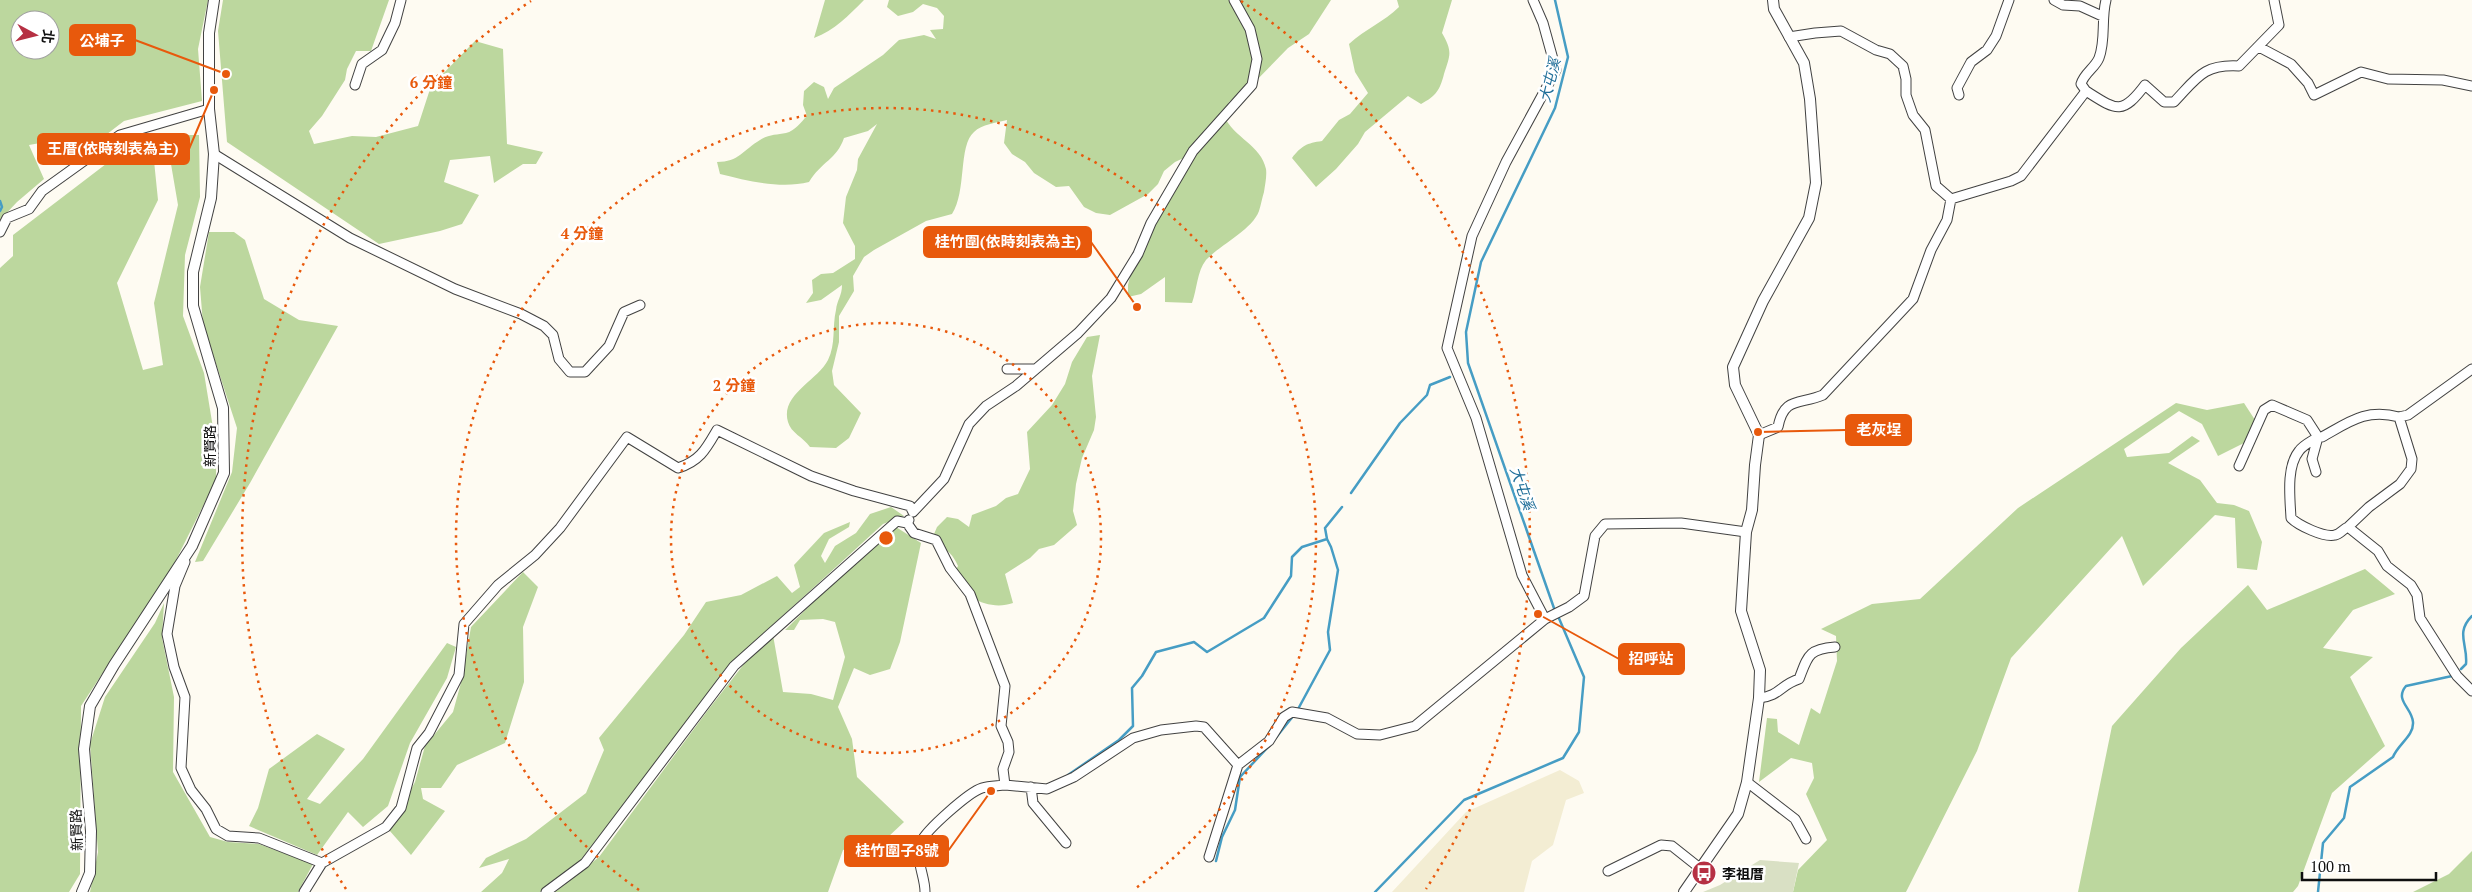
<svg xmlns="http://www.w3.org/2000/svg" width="2472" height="892" viewBox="0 0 2472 892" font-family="'PT Serif','Noto Sans TC',serif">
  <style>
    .farmland { fill: #f3edd3 }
    .forest { fill: #bcd79e; fill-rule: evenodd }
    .cemetery { fill: #d9e0c4 }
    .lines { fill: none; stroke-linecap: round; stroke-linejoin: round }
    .stream { stroke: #469dc4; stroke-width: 2.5 }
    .minor-casing { stroke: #424242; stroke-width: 11 }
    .tertiary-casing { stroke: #424242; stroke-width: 12 }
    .minor { stroke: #fff; stroke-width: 9 }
    .tertiary { stroke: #fff; stroke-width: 10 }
    .ring { fill: none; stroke: #e8590c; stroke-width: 2.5; stroke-dasharray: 2.5 5 }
    .labels { text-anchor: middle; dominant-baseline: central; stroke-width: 5; stroke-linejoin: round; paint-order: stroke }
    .street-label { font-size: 14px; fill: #0f0f0f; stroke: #fff }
    .poi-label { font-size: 14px; font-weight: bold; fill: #0f0f0f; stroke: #fff; text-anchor: start }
    .water-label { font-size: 15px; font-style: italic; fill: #206f99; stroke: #fff }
    .centre { fill: #e8590c; stroke: #fff; stroke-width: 2.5 }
    .ring-label { font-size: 15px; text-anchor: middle; font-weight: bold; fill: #e8590c; stroke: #fff; stroke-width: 5; stroke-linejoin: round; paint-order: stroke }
    .leader { fill: none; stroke: #e8590c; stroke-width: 2 }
    .callout-dot { fill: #e8590c; stroke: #fff; stroke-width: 2 }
    .callout { fill: #e8590c; stroke: #e8590c; stroke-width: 2 }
    .callout-label { font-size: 15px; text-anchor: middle; font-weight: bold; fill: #fff }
  </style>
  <rect width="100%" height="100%" fill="#fefbf2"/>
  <path class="farmland" d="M1560,770l19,11 5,12 -18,7 -13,45 -21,16 -8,31h-132l74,-80z"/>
  <path class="forest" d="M0,0h208l-10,49 4,52 -78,20 -52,40 -15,-21 -28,5 15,34 -27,23 -17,18zM20,20h30v30h-30z
    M223,0h166l-18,51h-15l-9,18 -2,11 -23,36 -13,15 5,13 38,-8 24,1 42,-11 13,-40 44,-45 28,8 4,95 36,8 -7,12h-13l-29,19 -4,-27 -40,4 -6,22 35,13 -17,29 -22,7 -61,13 -152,-102 -9,-111z
    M825,0h39c-16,16 -29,30 -50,38z
    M889,0h442l-22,34 -21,14 -38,39 -21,15 -5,14c10,22 37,29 42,53 1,7 -1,16 -2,23 -2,6 -3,13 -5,19 -7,19 -39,34 -53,49 -9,11 -9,30 -14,43l-27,-1v-25l-24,17 -13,3v-12l6,-25 36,-66 10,-10 3,-13 16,-20 -24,11 -11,9 -6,13 -10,10 -38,21 -14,-2 -12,-6 -15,-21 -13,1 -22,-14 -9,-11 -13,-8 -8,-11 3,-23c-11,3 -25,4 -33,12 -16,14 -7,59 -22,82l-26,7 -52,29 -10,7 -11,19 1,15 -15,25v26l-7,29 2,14 27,28 -12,25 -13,10 -26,-1c-7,-10 -19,-14 -22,-25 -8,-27 29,-41 40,-62 8,-16 4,-33 8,-50 1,-10 6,-14 6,-25l-21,15 -15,3 7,-10 -1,-13 9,-6 12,-1 22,-14v-13l-12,-23 3,-26 11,-27 1,-11 19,-35 -9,7 -24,7c-7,21 -23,24 -35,44 -28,7 -61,-1 -89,-8l-3,-12c22,0 26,-12 43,-22 9,-6 17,-5 26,-7 9,-2 15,-11 21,-17l-4,-11 1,-14 10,-9 10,5 4,12 6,-11 49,-33 16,-15 25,-5 12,4 -6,-9 13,-1 1,-13 -7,-8 -14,-4 -10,8 -15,4 -11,-9z
    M1397,0h55l-10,33c11,19 8,22 2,41 -4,16 -8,22 -23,30l-13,-8 -43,36 -7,12 -22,25 -20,18 -24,-29c9,-12 15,-15 30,-17l17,-21 11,-6 18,-21 -13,-21 -6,-28c16,-15 35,-22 50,-37z
    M166,135h33l1,62 -15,58 -2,61 21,57 12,73v34l-43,86 -92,140 -1,168 -11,18h-69v-624l13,-12v-21l127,-97 12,3 6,59 -41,83 26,87 20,-5 -9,-62 24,-98z
    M209,232h25l11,8 19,59 35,21 39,6 -88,157 -47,78 -8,1 37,-90 5,-44 -34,-104 -3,-37z
    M1100,335l-8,41 4,41 -2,13 -12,28 -6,26 -3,27 4,14 -23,20 -15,4 -9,9 -25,16 8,29c-23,8 -49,-5 -61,-26l6,-11c-8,-18 -13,-14 -26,-27l5,-12 10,-10 11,2 11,8 3,-12 24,-9 10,-8 12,-4 12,-25 -3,-37 25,-27 13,-21 7,-22 15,-25z
    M2176,403l31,7 37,-7 11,17 -9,22 -28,14 -16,-32 -23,-13 -55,38 3,8 42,-4 23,-17 8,5 -32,22 32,17 17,23 17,2 15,6 13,31 -5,28 -20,-2 -2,-50 -20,-3 -72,71 -21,-50 -111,122 -34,93 -71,141h-113l5,-22 29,-30 -21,-46 8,-16 -2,-15 -21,-5 -32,24 8,-64 10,1 1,13 21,13 12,-37 9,6 17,-53 -1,-25 -15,-7 51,-25 48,-5 98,-91z
    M891,507l13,9 -21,8 -153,140 -150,197 -40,31h-59l21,-19 7,-14 -30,9 7,-10 40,-19 60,-46 18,-43 -5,-12 85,-103 22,-33 35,-7 36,-19 15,17 8,-6 -6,-22 30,-32 26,-11 -1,5 -20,12 -8,17 4,7 10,-17 21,-13 14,-19z
    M896,527l25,16 -21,99 -10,27 -20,6 -16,-7 -16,39 14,32 5,38 47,45 -16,15 -45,13 -15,42h-273l44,-35 109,-147 36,-46 29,-29 10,57 28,2 22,6 12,-43 -10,-35 -12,-3 -23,1 -6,10h-9l59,-58z
    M2365,569l30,25 -42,16 -30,38 50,9 -23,20 35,69 -53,47 -34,93 -5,6h-215l34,-166 69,-78 67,-63 19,25z
    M523,572l15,15 -15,40 1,55 -19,61 -48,22 -16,23h-20l2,11 22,12 -34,44 -22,-25 26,-48 10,-36 28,-34 9,-33 9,-52z
    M164,603l-2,35 12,59 -1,75 37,65 18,5 31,2 54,20 -15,28h-208l8,-40 -8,-108 15,-47 50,-74z
    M447,643l9,4 -9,31 -37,65 -22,63 -25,21 -15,-15 -31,43 -68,-29 9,-18 11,-39 48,-35 28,15 -38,50 13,5 43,-45z
    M2472,851v41h-59l36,-18z"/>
  <path class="cemetery" d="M1760,860l39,3 -6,29h-90l17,-7z"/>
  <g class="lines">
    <path class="stream" d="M1555,0l13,57 -13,51 -74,154 -15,70 2,31 87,248
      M0,201l2,6 -2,4
      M1351,493l49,-70 27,-28 3,-10 20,-8
      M2461,669l5,-5c2,-20 -11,-31 6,-48
      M1297,711l33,-61 -2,-18 10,-62 -7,-23 -4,-8 -2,-11 17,-21
      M1274,740l20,-25
      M1068,775l51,-35 14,-14 -1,-38 10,-12 14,-24 38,-10 13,10 57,-34 27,-42 1,-19 10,-10 25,-8
      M1216,861l6,-24 13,-27 5,-33 29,-31
      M1375,892l89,-92 99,-42 16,-26 5,-55 -26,-61
      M2318,892l5,-49 21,-25 6,-31 43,-30c5,-13 21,-21 20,-35 -1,-14 -19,-22 -7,-36l46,-10"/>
    <defs>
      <path id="minor" d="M1533,0l10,23 13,47 -50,92 -34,74 -25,112 29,70 46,157 23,44
        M2054,0l9,5 17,1 22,10
        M2259,47l32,17 17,19 6,12 47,-23 27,7 55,1 29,6
        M355,85l7,-21 20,-14 13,-27 6,-23
        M2086,91c30,19 36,25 59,-6l19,17h10c23,-24 29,-38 65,-36l40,-41 -5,-25
        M1959,95l-2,-7 14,-26 16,-12 9,-14 13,-36
        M214,154l136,84 105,51 66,25 23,12 9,9 6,24 11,13h15l24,-26 15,-34 16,-7
        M1951,199l60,-18 10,-5 65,-85 -5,-7c3,-11 14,-16 18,-26 7,-18 2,-39 7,-58
        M0,232l7,-14 22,-9 13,-18 78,-56 89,-26
        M1007,369h28
        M2399,417c-33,-9 -50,5 -77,20h-4c-6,4 -15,8 -19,14 -13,16 -9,47 -8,67 7,7 33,20 44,17 5,-1 8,-6 13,-8l30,24 9,15 24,19 6,10 3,23 37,58 15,15
        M1759,435l19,-8c6,-31 22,-22 45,-32l90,-96 18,-49 16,-30 4,-21 -15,-13 -11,-56 -12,-15 -7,-20v-16l-3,-13 -13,-12 -14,-4 -35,-19 -26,2 -26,4
        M2239,466l25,-56 8,-5 35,15 11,17 -6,22 4,13
        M907,523l7,10 22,7 14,28 20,26 35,92 -4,40 7,16 1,10 -6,17 2,16 42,4 27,-12 59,-39 28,-8 35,-4 8,1 34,38 31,-24 15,-24 8,-5 35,6 30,16 23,1 35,-9 130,-107 24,-12 15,-11 11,-60 10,-12 76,-1 65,9
        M2348,527l21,-20 31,-23 11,-15 1,-10 -13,-42 9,-2 64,-46
        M185,562l-10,24 -8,48 7,33 11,30 -4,71 10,22 15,19 10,20 12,7 31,2 63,25 -18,29
        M1759,698c21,-2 21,-13 40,-19 9,-23 9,-30 36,-32
        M1747,782l48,37 11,20
        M1031,787l2,16 33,40
        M1209,857l29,-92
        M322,863l64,-36 15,-19 16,-60 12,-15 30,-58 5,-51 34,-39 37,-30 25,-27 67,-91 51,31c22,-7 28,-19 39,-38l94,46 43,15 56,15 3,6 31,-33 25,-55 17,-18 30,-20 62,-53 33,-35 27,-44 13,-31 42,-72 59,-66 5,-26 -7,-30 -16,-29
        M1608,871l53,-26 11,1 29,23
        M546,892l39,-29 149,-197 163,-145 10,2 2,-3
        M925,892c0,-17 -10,-30 -4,-50 5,-12 48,-50 61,-54 7,-2 15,-2 23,-3"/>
      <path id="tertiary" d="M82,892l8,-19 1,-42 -7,-82 6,-43 24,-41 78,-119 32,-73 -1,-65 -30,-102v-34l18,-74 3,-44 -5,-45v-76l5,-33
        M1684,892l54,-78 9,-32 12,-84 1,-28 -19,-59 5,-79 6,-22 3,-45 4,-30 -24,-50 -2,-18 30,-66 46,-83 7,-35 -6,-84 -6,-36 -30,-54 -1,-9"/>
    </defs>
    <use href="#minor" class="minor-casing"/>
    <use href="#tertiary" class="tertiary-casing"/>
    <use href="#minor" class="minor"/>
    <use href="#tertiary" class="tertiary"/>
  </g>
  <g class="ring">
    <circle cx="886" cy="538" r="215"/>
    <path d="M639 890A430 430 0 1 1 1133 890"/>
    <path d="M346 889A644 644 0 0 1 531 1M1241 1A644 644 0 0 1 1426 889"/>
  </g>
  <defs>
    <symbol id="bus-disc" viewBox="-11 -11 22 22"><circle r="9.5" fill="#b63043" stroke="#fff"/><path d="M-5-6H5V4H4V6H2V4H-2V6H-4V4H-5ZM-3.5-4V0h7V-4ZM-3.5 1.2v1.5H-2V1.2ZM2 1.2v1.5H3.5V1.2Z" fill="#fff"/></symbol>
  </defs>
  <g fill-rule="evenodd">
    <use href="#bus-disc" x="1690" y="859" width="28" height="28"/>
  </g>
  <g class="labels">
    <g class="street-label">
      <text transform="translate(209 446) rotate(-90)">新賢路</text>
      <text transform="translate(76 830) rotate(-92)">新賢路</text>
    </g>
    <g class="poi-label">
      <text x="1722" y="873">李祖厝</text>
    </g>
    <g class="water-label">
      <text transform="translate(1549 80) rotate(-76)">大屯溪</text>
      <text transform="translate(1523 488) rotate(71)">大屯溪</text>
    </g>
  </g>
  <circle cx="886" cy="538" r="8" class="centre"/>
  <g class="ring-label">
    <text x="431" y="88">6 分鐘</text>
    <text x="582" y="239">4 分鐘</text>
    <text x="734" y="391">2 分鐘</text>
  </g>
  <path class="leader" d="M226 74L135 40M214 90L189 149M1137 307L1091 242M1758 432L1846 430M1538 614L1619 659M991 791L948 851"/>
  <g class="callout-dot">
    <circle cx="226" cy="74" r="5"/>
    <circle cx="214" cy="90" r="5"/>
    <circle cx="1137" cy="307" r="5"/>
    <circle cx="1758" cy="432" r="5"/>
    <circle cx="1538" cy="614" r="5"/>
    <circle cx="991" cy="791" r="5"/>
  </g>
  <g class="callout">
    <rect x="70" y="25" width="65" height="30" rx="5"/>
    <rect x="38" y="134" width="151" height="30" rx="5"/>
    <rect x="924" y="227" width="167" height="30" rx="5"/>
    <rect x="1846" y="415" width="65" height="30" rx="5"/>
    <rect x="1619" y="644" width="65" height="30" rx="5"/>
    <rect x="845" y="836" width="103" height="30" rx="5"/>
  </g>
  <g class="callout-label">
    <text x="102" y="46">公埔子</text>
    <text x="113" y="154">王厝(依時刻表為主)</text>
    <text x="1008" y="247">桂竹圍(依時刻表為主)</text>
    <text x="1879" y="435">老灰埕</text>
    <text x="1651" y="664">招呼站</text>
    <text x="897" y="856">桂竹圍子8號</text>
  </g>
  <g transform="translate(35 35) rotate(97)"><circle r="24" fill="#ffffff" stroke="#9f9f9f"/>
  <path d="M0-4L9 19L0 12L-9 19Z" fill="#b63043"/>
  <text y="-8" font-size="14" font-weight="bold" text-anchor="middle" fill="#0f0f0f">北</text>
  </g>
  <path d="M2302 872v8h134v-8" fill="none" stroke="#0f0f0f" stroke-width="2.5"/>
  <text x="2310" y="872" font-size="15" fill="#0f0f0f" stroke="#ffffff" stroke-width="4" paint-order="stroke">100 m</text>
</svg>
